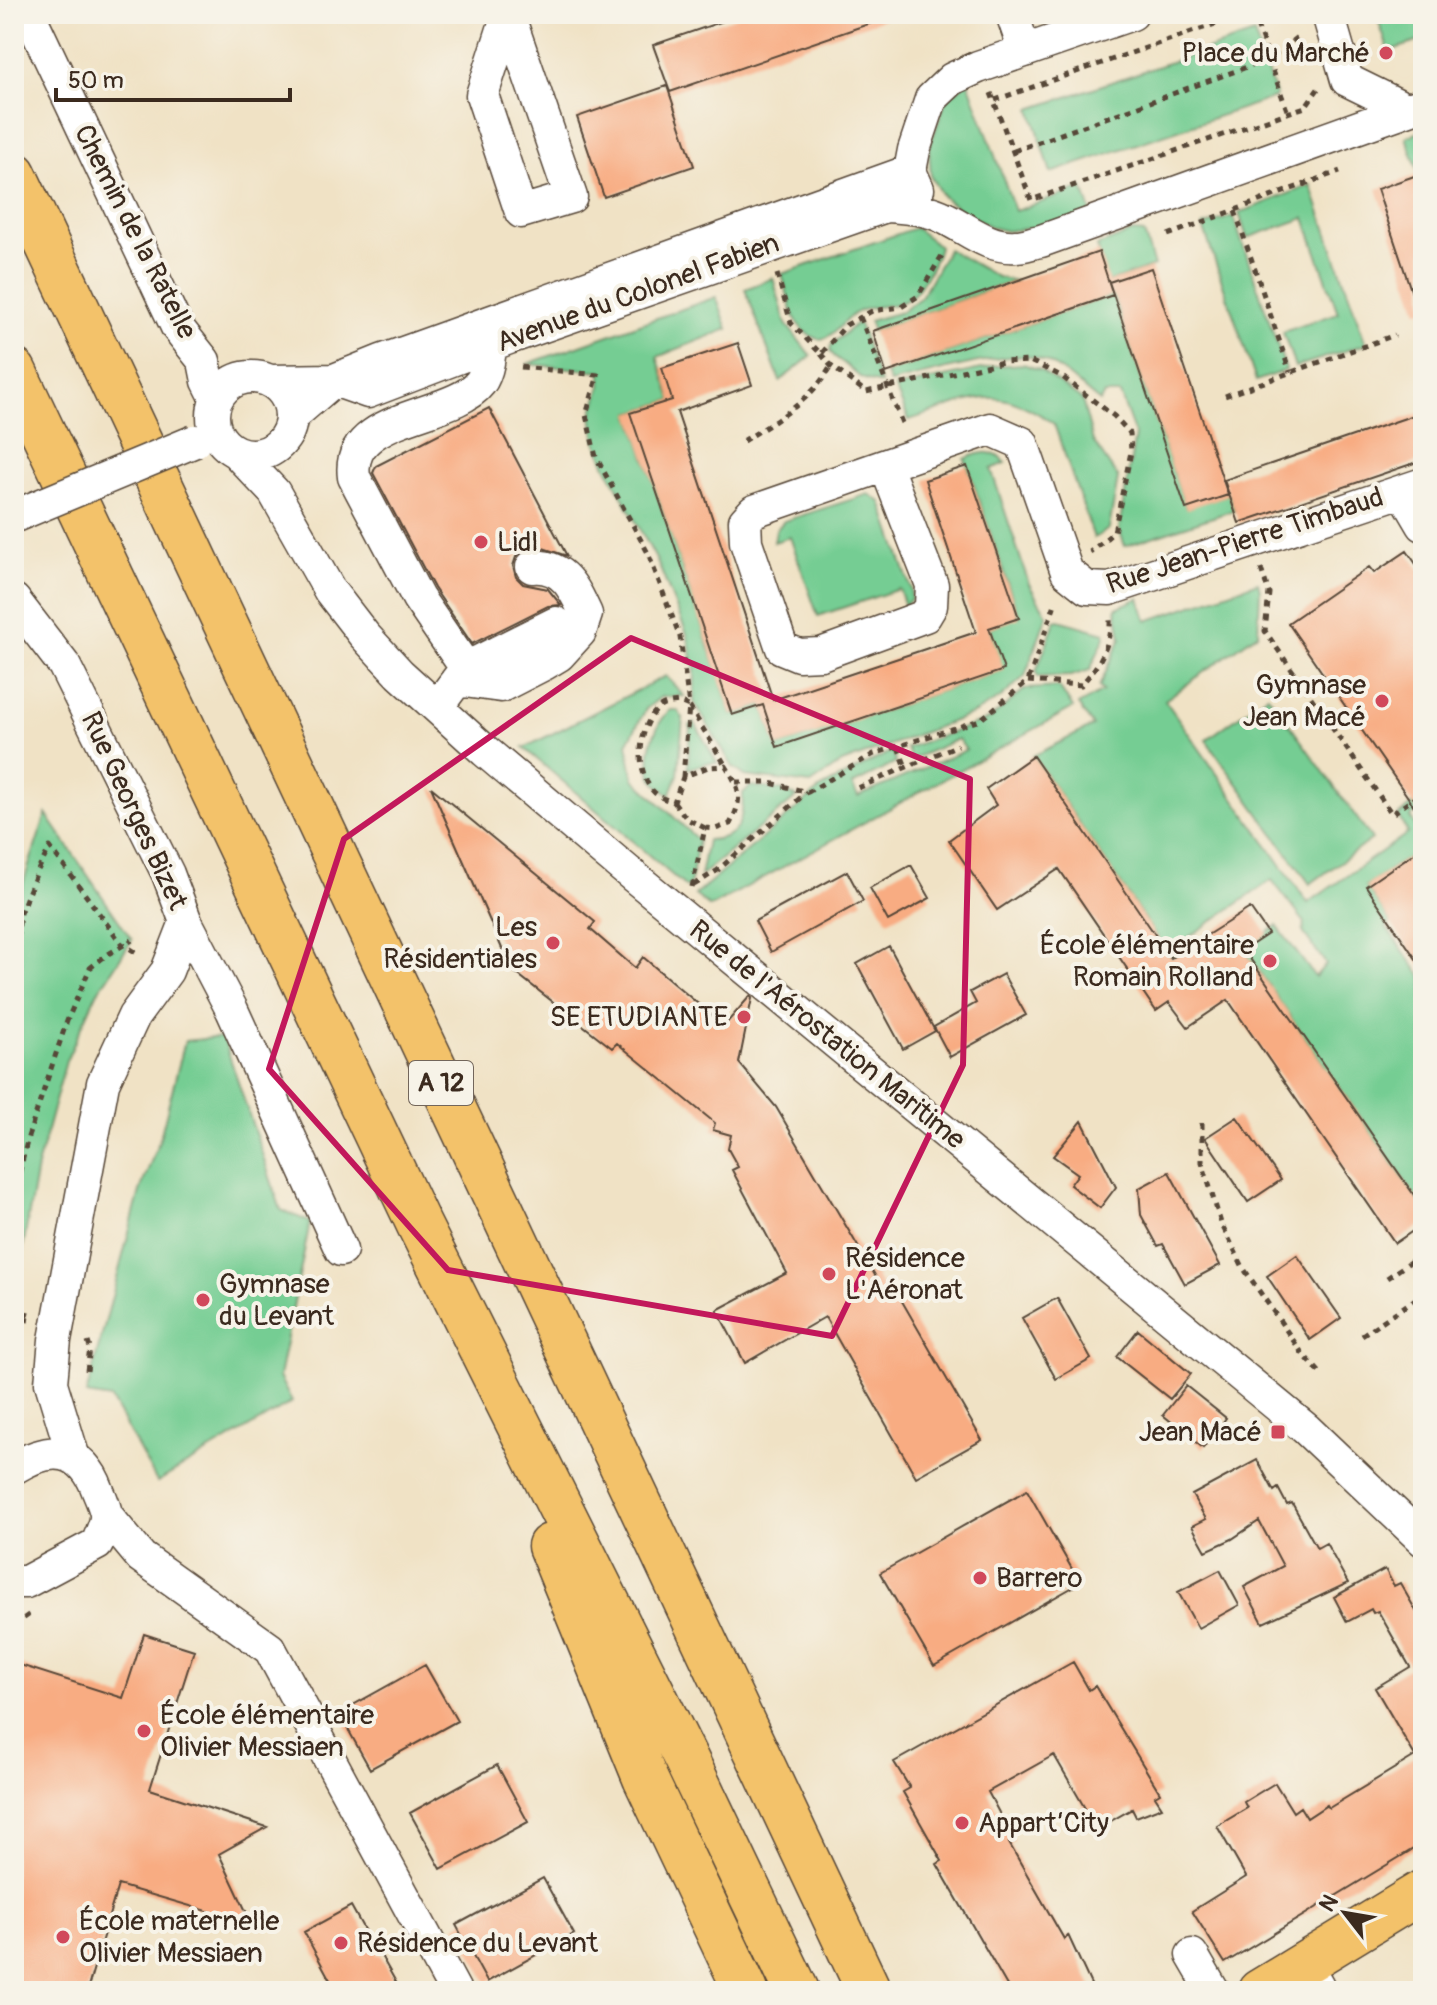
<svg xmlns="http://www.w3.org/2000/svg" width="1437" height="2005" viewBox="0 0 1437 2005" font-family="Pangolin,sans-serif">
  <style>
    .green { fill: #75cd93; stroke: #587c58; stroke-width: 2 }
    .building { fill: #f8ac82 }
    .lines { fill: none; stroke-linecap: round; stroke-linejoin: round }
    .minor-casing { stroke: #564637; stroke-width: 35 }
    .major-casing { stroke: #564637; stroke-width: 45 }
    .highway-casing { stroke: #564637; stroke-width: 47 }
    .path { stroke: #564637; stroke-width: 5; stroke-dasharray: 6 6; stroke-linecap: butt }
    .minor { stroke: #fff; stroke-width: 32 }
    .major { stroke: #f3c26a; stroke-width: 42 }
    .highway { stroke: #f3c26a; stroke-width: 44 }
    .minor-bridge-casing { stroke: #564637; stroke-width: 35; stroke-linecap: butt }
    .minor-bridge { stroke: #fff; stroke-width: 32 }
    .marked { fill: none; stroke: #c2185b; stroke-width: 6; stroke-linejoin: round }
    .poi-dot { fill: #d1495b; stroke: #f7f3e8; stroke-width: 3 }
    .labels { text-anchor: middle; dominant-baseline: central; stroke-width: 8; stroke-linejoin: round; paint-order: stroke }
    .shield { fill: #f7f3e8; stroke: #73665b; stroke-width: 2 }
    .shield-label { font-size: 26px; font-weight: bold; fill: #3b2a1e }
    .poi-label { font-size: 28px; fill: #3b2a1e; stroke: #f7f3e8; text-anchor: start }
    .street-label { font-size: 28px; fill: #3b2a1e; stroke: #f7f3e8 }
  </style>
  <rect width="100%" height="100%" fill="#f7f3e8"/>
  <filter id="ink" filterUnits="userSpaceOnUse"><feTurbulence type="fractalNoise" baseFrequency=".0125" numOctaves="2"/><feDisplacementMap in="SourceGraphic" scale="16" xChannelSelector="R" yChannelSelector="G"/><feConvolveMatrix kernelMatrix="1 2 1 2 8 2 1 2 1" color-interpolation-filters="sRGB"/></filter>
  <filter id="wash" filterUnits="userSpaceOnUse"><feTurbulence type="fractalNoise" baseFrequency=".006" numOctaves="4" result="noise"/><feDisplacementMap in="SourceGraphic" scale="32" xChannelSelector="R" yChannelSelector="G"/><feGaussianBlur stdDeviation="1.8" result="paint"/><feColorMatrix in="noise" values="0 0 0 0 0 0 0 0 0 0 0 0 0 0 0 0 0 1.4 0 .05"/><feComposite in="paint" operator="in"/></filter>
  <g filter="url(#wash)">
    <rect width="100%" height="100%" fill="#f0e2c5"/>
    <path class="green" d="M1376,14h47v26l-34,11z
      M1254,34l22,63 -225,76 -20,-64z
      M968,81l47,130 68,-23 9,27 -33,10 -53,6 -15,-4 -25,-13 -23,-17 -12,-20 -2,-28 17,-49z
      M1423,131v54l-17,-48z
      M1311,185l55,159 -71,23 -12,-35 55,-19 -33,-95 -58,20 -8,-25z
      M1233,216l53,154 -30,11 -53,-155z
      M915,228l24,18c-2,12 -17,41 -26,49 -16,16 -40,7 -58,18 -12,7 -25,31 -40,25 -24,-9 -26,-42 -33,-64z
      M1133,232l11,1 10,33 -46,16 -11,-36z
      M948,249l49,28 18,4 -142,50 -4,-10 32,-9 20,-15z
      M773,278l13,46 25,32 -31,25 -35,-92z
      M1113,295l73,213 43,-14 5,16 -109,36 -6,-17 16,-94 -15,-41h-16l-4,8c-20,-15 -42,-40 -68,-45 -29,-5 -110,19 -142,26l-4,-10z
      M716,297l12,32 -71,28 15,43 -42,13 102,302 31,-10 14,42 226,-77 -14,-42 30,-11 -54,-158c17,-8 27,-10 41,4l-15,6 38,115 18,31 -22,61 -23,21 -27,16 -133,50 -31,21 -66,-8 -12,-9 -39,-65 1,-32 -8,-36 -30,-73 -51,-95 -10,-25 -4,-26 9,-29v-15l-74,-7z
      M858,322l23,62c-21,-6 -20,-5 -35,-19 -7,-6 -11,-6 -16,-14l2,-7z
      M1023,364l17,6 42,30 11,41 25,37 -9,51 -15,9 -40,-114c-62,-44 -81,-23 -145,-4l-14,-32 100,-22z
      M869,494l12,8 30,87v10l-6,7 -6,-17 -81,27 -28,-79 -16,5 2,-12 8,-9z
      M1258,582l2,8 -2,43 -93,67 143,203 100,-70 -10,-17 25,-19v11l-13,9 13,20v10l-57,39 25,36 -5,5 37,51v226l-2,1 -177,-255 33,-24 38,51 11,-13 -23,-32 2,-9 -33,-43 -86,59 13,20 -18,13 -148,-216 60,-30 -15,-21 25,-14 -4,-4 22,-49 -5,-30 23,-10 8,23z
      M1059,620l46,13v4l-15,33 -19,6 -33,1 -2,-5 19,-51z
      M666,676l18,20 -23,1 -15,12 -19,35 7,35 64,61 -7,42 -4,6 -163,-140z
      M1059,687l14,21 -363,199 -15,-12 126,-107 71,-37 4,12 -44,22 6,12 108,-47 -8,-11 -46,20 -6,-11 84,-29 35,-30z
      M1268,695l104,144 -62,45 -104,-144z
      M670,710h7l6,8 -5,57 -8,20c-8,-6 -18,-13 -20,-24 -3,-21 5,-47 20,-61z
      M695,723l22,40h-11l-18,6 2,-44z
      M751,786l30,4 16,7 -97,79 7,-36c33,-1 36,-19 36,-47z
      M46,814l86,126 -36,55 -30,66 -29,106 -22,127 5,45 -6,-2v-426z
      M223,1037l58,173 29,12 -31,155 13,25 -135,80 -46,-83 -25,-4 54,-204 20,-53 25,-97z"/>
    <g id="blocks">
      <path class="building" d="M744,14h142v4l-216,74 -17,-47z
        M667,86l27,80 -90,31 -27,-80z
        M1423,173v137l-5,1 -41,-122z
        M1099,252l14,43 -227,78 -13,-42z
        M1151,268l77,227 -42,14 -77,-227z
        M738,343l14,42 -75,27 96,288 203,-68 -51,-152 42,-14 52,152 -30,10 15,42 -227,77 -14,-42 -31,10 -102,-302 42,-13 -10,-32z
        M489,408l78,148 -24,-8 -21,3 -6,6 -3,9 3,11 7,7 25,5 13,16 -13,1 -76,38 -38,-56 -61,-115 3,-7z
        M1423,412v48l-184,63 -15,-43z
        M1407,551l16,23v245l-135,-196 81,-56 5,6z
        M1033,756l138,202 79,-50 18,26 -24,16 179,258v16l-28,19 -167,-243 -40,27 -19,-25 -13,9 -97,-142 -62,41 -48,-70 47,-35 -10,-16z
        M431,787l164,135 -5,7 45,39 8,-11 81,69 26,-30 2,2 -13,65 37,44 110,187 9,-5 87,151 -66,37 -91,-160 -80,46 -28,-53 70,-37 -55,-103 6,-3 -10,-18 3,-14 -18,-5 2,-7 -98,-80 -5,5 -101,-79z
        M1423,847v122l-57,-83z
        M911,865l19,33 -42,23 -18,-33z
        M847,871l16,30 -92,51 -16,-31z
        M889,946l46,85 -32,18 -46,-85z
        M1003,974l23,41 -76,42 -16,-30 42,-24 -6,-11z
        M1237,1117l44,63 -33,22 -43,-64z
        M1082,1121l34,66 -16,21 -30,-23 8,-11 -25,-18z
        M1169,1172l51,93 -35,19 -22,-40 -5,2 -17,-31 -2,-27z
        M1297,1255l44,63 -31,22 -43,-64z
        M1057,1298l34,61 -35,20 -34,-61z
        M1138,1330l53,44 -21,25 -53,-42z
        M1186,1386l40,32 -23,30 -40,-33z
        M1257,1460l17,31 4,-3 9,17 5,-2 25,45 9,-5 22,40 -85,40 -19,-36 39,-21 -24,-45 -27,18 -26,12 -14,-25 14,-7 -14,-24z
        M1027,1490l53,93 -146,83 -54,-93z
        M1385,1569l9,17 6,-3 23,40v220l-198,120 -33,-52 54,-34 -29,-51 30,-18 -3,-6 31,-19 18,29 7,-5 7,11 20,-13 2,3 86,-52 -40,-68 35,-21 -32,-56 -5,2 -2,-4 -24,13 -13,-25z
        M1220,1570l19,35 -41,23 -20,-36z
        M144,1634l50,16 -44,139 117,38 -48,27 33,70 -134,-39 -31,106h-58l-15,-4v-324l109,35z
        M1073,1662l16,28 6,-4 65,107 -5,3 7,11 -26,10 -4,-8 -35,20 -43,-74 -66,37 26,49 -5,2 55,96 4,-4 26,56h-84l-73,-127 5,-3 -39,-69 7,-4 -16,-26z
        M425,1665l32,56 -87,48 -31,-56z
        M497,1765l31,57 -87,47 -31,-56z
        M543,1878l31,56 -87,48 -31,-57z
        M351,1906l27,49 2,-1 21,37h-65l-32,-59z"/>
    </g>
  </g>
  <g filter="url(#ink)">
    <use href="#blocks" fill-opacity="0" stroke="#564637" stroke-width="2"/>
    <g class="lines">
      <defs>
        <path id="minor" d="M29,14l148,313 27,34 4,20 9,18
          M508,14l63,183 -50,15 -39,-117z
          M1012,14l13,37
          M1328,14l19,66 59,29
          M918,189l-8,-18 4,-21 17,-51 21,-20 26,-12 154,-53
          M213 416a39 39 0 1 1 78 0a39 39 0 1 1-78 0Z
          M270,381l64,-1 34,12 141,-54 377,-132c21,1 43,3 61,13 22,11 42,29 69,27 8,0 17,-4 25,-5l382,-137
          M291,417l43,-37 47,-19 529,-190
          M236,452l38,40 56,99 34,44 36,39 85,77 141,119 680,559 117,111
          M886,467l46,118 -1,21 -6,10 -104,38 -22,1 -17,-7 -36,-106 -1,-21 9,-10 236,-82 32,14 45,129 20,16 23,1 313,-105
          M1403,491l20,34
          M14,600l50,65 104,209 18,48 -19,49 -33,45 -31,67 -48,257 -4,43 22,72
          M466,668l90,-45
          M457,680l44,6 43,-22 15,-9 21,-23 6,-18c-12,-26 -23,-50 -54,-47
          M437,707l29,-39 -48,-70 -64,-121c-9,-64 98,-58 126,-94 10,-13 10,-39 12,-55
          M186,922l46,88 109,240
          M14,1468c37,-23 68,-21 84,23 3,7 7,16 8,23 1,9 -6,22 -9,30l-71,38h-12
          M107,1516l34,41 129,92 185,342
          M1192,1955l21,36
          M1305,1963l13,23 -1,5"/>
        <path id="major" d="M1259,1991l164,-100"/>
        <path id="highway" d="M14,174l855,1817
          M14,371l405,854 266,532 112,234
          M550,1546l95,232 101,213"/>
      </defs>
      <use href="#minor" class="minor-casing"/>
      <use href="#major" class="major-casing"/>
      <use href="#highway" class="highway-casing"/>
      <path class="path" d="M1253,14l35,99
        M991,93l40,107 274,-93 13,-18
        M995,100l249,-86
        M1014,151l255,-92 32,-25
        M1235,211l55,161
        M1168,235l172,-64
        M777,274l14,49 30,31 25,-29 26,-14 29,-4 17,-11 26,-44
        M860,317l44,111
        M821,354l10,12 35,26 137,-30 27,-1 31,15 53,40 16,17 1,19 -17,80 -24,20
        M521,367l77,8 -12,40 10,42 52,96 32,84 9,69 37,60
        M1225,396l170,-61
        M743,441c33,-20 68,-40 88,-75
        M1261,569l8,24 -4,38 127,183 31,-22
        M1028,681l53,4c17,-19 30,-38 29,-65
        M898,747l8,20
        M683,777l6,-71 -10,-4c-7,1 -13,1 -19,5 -23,18 -26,68 -4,87 5,4 12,6 18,8l9,-25 25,-10 18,-1c15,24 17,33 4,58l-15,5 -10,-1 -13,59
        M736,782h30l42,10 66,-38 106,-34 48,-39 28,-80
        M858,788l100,-43
        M674,802l13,17 18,9
        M694,885l24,-15 89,-78
        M14,974l6,-61 17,-41 13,-25 71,96 19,12
        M1202,1123v39l19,61 23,46 58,84 20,22
        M14,1196l14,-59 39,-116 23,-53 15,-12 27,-16
        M1387,1278l36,-25
        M14,1310l15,4
        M14,1318l15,2
        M1362,1335l61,-41
        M87,1371l3,-23 -2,-6
        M14,1625l16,-11"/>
      <use href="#minor" class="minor"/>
      <use href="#major" class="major"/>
      <use href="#highway" class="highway"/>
      <defs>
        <path id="minor-bridge" d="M15,516l180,-75"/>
      </defs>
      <use href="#minor-bridge" class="minor-bridge-casing"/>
      <use href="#minor-bridge" class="minor-bridge"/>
    </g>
  </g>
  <path class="marked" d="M631,638l339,141 -7,286 -131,271 -384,-66 -179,-201 75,-230z"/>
  <g class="poi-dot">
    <circle cx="1386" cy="53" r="8"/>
    <circle cx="481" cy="542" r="8"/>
    <circle cx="1382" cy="701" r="8"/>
    <circle cx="553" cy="943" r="8"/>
    <circle cx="1270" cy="961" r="8"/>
    <circle cx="744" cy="1017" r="8"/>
    <circle cx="829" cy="1274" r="8"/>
    <circle cx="203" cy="1300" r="8"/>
    <rect x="1270" y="1424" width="16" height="16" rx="4"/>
    <circle cx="980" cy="1578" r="8"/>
    <circle cx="144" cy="1731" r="8"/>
    <circle cx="962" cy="1823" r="8"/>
    <circle cx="63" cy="1937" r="8"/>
    <circle cx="341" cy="1943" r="8"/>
  </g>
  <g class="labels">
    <rect class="shield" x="409" y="1061" width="64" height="44" rx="6"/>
    <g class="shield-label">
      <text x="441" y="1083">A 12</text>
    </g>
    <g class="poi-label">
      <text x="1370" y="53" text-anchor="end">Place du Marché</text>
      <text x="497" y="542">Lidl</text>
      <text x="1366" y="685" text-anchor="end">Gymnase<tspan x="1366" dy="32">Jean Macé</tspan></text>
      <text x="537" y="927" text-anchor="end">Les<tspan x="537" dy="32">Résidentiales</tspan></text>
      <text x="1254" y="945" text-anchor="end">École élémentaire<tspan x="1254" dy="32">Romain Rolland</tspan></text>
      <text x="728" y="1017" text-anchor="end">SE ETUDIANTE</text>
      <text x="845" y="1258">Résidence<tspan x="845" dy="32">L'Aéronat</tspan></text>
      <text x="219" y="1284">Gymnase<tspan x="219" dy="32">du Levant</tspan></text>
      <text x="1262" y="1432" text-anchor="end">Jean Macé</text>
      <text x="996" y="1578">Barrero</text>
      <text x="160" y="1715">École élémentaire<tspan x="160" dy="32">Olivier Messiaen</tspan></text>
      <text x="978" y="1823">Appart’City</text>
      <text x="79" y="1921">École maternelle<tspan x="79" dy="32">Olivier Messiaen</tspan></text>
      <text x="357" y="1943">Résidence du Levant</text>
    </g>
    <g class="street-label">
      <text transform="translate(135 232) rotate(63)">Chemin de la Ratelle</text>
      <text transform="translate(638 293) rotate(-20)">Avenue du Colonel Fabien</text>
      <text transform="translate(1245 541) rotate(-18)">Rue Jean-Pierre Timbaud</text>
      <text transform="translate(134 811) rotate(65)">Rue Georges Bizet</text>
      <text transform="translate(827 1035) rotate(39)">Rue de l'Aérostation Maritime</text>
    </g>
  </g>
  <rect width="1437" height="2005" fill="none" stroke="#f7f3e8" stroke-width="48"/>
  <g transform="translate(1345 1913) rotate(301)" stroke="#f7f3e8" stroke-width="6" paint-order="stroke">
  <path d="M0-6L14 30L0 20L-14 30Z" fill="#3b2a1e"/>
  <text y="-12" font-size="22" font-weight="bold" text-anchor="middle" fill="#3b2a1e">N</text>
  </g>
  <path d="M56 88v12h234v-12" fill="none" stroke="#3b2a1e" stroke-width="4"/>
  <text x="68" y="88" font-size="24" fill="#3b2a1e" stroke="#f7f3e8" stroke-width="6" paint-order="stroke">50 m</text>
</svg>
